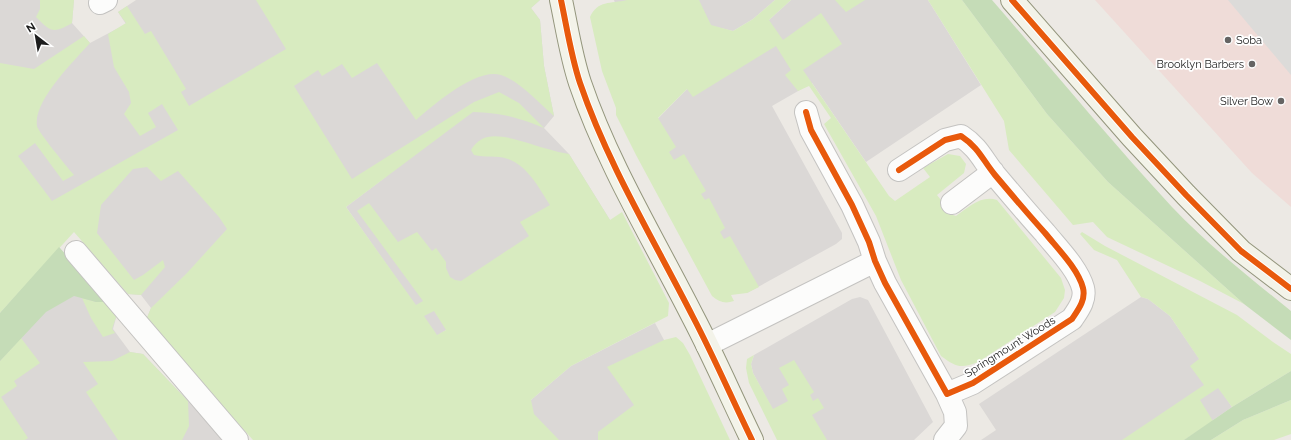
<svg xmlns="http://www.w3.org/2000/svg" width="1291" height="440" viewBox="0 0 1291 440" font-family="Raleway,sans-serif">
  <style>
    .residential { fill: #dbd8d6 }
    .commercial { fill: #efdcd8 }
    .grass { fill: #d8ebc0; fill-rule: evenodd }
    .forest { fill: #c5dcb7 }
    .parking { fill: #dcdbd9 }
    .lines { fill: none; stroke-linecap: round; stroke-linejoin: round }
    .street-casing { stroke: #c4c3c1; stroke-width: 24 }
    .secondary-casing { stroke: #93957c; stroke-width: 24 }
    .street { stroke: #fcfcfb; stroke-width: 22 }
    .secondary { stroke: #f3f3e9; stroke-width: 22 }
    .cycleway-casing { stroke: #fff; stroke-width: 8 }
    .cycleway { stroke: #e8590c; stroke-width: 6 }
    .poi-dot { fill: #656463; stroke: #fff; stroke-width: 1.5 }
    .labels { text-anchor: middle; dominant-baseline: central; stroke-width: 3.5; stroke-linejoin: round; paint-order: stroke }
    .poi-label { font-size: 11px; fill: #1d1d1d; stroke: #fff; text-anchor: end }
    .street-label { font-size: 11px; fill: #1d1d1d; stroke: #fff }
  </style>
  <rect width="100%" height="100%" fill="#ece9e4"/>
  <path class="residential" d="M0,0h74l-2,23 18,20 36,-19 -8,-12 18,-12h404l-9,8 9,12 4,46 10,50 -10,12 25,26 41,66 -173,116 -91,-129 41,-31 -241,144 5,-12 -10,-13 -13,-1 -54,-63 -74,-95z
    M614,0h161l-22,19 -20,12 -118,-28z
    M791,0h137l53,85 -115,77 -54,-79 -40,23 70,127v6l-6,5 -89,49 -112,-151 52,-53 82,-69z
    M59,247l58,67 -4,15 17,23 13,2 45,47 34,39h-222v-127z
    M860,297l8,3 65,122 -19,18h-125l-36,-67 -2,-9 3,-9 98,-56z
    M1141,297l7,2 22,17 62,91 -48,33h-203l15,-10 -17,-26z
    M655,323l9,17 16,6 44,94h-192l-21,-23 60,-51z"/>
  <path class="commercial" d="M1095,0h196v207l-39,-34z"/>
  <path class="grass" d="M40,0h34l-2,23c-19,11 -21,9 -36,-6l4,-8z
    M256,0h284l-9,8 9,12 4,46 10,50c-15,-13 -34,-35 -53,-41 -24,-8 -68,30 -85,45l-39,-57 -25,15 -10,-14 -20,12 -4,-6 -24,16 58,93 122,-77 25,-10 20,11 25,25c-27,-11 -42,-15 -71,-16l-127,95 70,98 7,-4 -66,-90 12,-8 29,39 19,-10 15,19 4,-3 10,14v6l4,9 5,3 6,1 68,-45 -9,-14 30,-17c-11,-17 -22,-39 -42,-46 -11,-4 -23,-1 -34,-4l-3,-5c3,-5 6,-8 11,-11 16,-9 49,6 66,10 7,2 14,4 21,5l41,66 12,-8 47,91 -1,13 -97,50 -40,34 3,14 25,26h-306l-107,-120 5,-12 36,-35 40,-44 -8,-12 -41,-46 -17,10 -14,-14 -14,2 -32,36 -4,28 37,47 9,-5 20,-15 2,7 -24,28 -13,-1 -54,-62 -74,81v-250l34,6 50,-33 6,7c-16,18 -57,58 -53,83 1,6 31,42 37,49l-11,6 -28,-38 -17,13 34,45 126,-71 -16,-26 -14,9 8,14 -16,9 -16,-22 7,-11 -2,-11 -15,-25 -6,-33 18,-11 -8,-11 9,-6 18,28 6,-3 35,58 -5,3 8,14 97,-57zM434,311l12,19 -9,5 -13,-19z
    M627,0h72l12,25 22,6 20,-12 22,-19h16l-22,20 14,20 38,-27 21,31 -39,26 86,126 6,5 35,-24 -7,-9 25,-14 12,2 6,8 -2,9 -27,22 16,20 3,1c13,-9 25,-21 41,-16l64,78 4,12 -1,8 -9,14 -77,50c-17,7 -22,5 -37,-6l-40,-76 -25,-64 -52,-92 7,-6 -22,-32 -11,5 -13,-16 6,-5 -15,-24 -83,51 -6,-8 -29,29 18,29 -7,5 5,8 10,-6 22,37 -5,3 4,6 4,-2 16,30 -5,4 4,7 6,-3 29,51 -12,6 -16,2 3,6c-9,3 -15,1 -22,-5l-76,-141 -20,-40v-7l-14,-37 -12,-54c8,-17 20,-13 37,-17z
    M835,0h30l-19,12z
    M928,0h34l85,114 61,68 136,122 -44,-23 -93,-44 -14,-15 -20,3 -64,-75 -5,-29z
    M1082,232l23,14 132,69 36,27 18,12v17l-59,36 -14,-19 -18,12 13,21 -29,19h-62l82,-55 -14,-19 9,-7 -29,-43 -22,-17 -7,-2 -24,-37 -23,-10 -14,-16z
    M82,298l14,4h12l9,12 -5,15 3,4 -12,4 -12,-19z
    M676,337l7,6 7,12 40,85h-132v-8l36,-27 -27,-38 57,-27z
    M21,338l19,25 -26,18 3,5 -16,11 27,41 -3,2h-25v-79z
    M130,352l13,2 45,47 1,25 -7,14h-64l-32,-48 12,-8 -15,-22 29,-1z
    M754,355l-3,9 2,9 20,36 15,-8 -6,-12 7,-4 -10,-17 15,-8 20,32 -4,3 3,6 5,-3 6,10 -12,7 15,25h-50l-28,-57 -3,-15 1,-9z
    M1291,400v34l-17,6h-63l32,-20z"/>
  <path class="forest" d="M962,0h30c60,69 118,140 180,207 36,38 78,71 119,104v29l-47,-36 -136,-122 -61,-68z
    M59,247l49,55h-12l-22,-6 -28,16 -46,49v-48z
    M1291,371v29l-48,20 -32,20h-27l48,-33z"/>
  <path class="parking" d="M1228,0h63v75z"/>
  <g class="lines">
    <defs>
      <path id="street" d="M100,3l6,-3
        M806,112l5,18 41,75 17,37 6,19 10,22 62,111 26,-11 99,-64c6,-9 14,-19 11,-31 -5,-19 -25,-39 -38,-55 -17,-19 -34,-39 -50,-58 -13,-16 -16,-27 -34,-39l-16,4 -46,30
        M952,203l41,-31
        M76,252l161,188
        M707,345l168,-84
        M945,440l11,-14 -1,-14 -8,-18"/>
      <path id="secondary" d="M561,0c6,28 10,56 19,83 28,82 74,157 113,234 21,40 39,82 59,123
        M1012,0l120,137 54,58 55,56 50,38"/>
    </defs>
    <use href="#street" class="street-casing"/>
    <use href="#secondary" class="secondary-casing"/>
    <use href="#street" class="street"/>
    <use href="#secondary" class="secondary"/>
    <defs>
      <path id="cycleway" d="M561,0c6,28 10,56 19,83 28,82 74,157 113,234 21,40 39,82 59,123
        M1012,0l120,137 54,58 55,56 50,38
        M806,112l5,18 41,75 17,37 6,19 10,22 62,111 26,-11 99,-64c6,-9 14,-19 11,-31 -5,-19 -25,-39 -38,-55 -17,-19 -34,-39 -50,-58 -13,-16 -16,-27 -34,-39l-16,4 -46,30"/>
    </defs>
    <use href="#cycleway" class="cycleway-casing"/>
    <use href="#cycleway" class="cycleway"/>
  </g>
  <g class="poi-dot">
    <circle cx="1228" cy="40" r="4"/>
    <circle cx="1252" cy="64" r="4"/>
    <circle cx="1281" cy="101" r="4"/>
  </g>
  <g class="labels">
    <g class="poi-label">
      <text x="1236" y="40" text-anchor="start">Soba</text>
      <text x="1244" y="64">Brooklyn Barbers</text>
      <text x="1273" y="101">Silver Bow</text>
    </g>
    <g class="street-label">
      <text transform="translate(1010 347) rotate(-32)">Springmount Woods</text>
    </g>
  </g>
  <g transform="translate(36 36) rotate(329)" stroke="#ffffff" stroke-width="3" paint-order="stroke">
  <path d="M0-3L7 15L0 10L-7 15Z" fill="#1d1d1d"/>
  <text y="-6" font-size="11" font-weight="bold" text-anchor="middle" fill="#1d1d1d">N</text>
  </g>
</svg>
